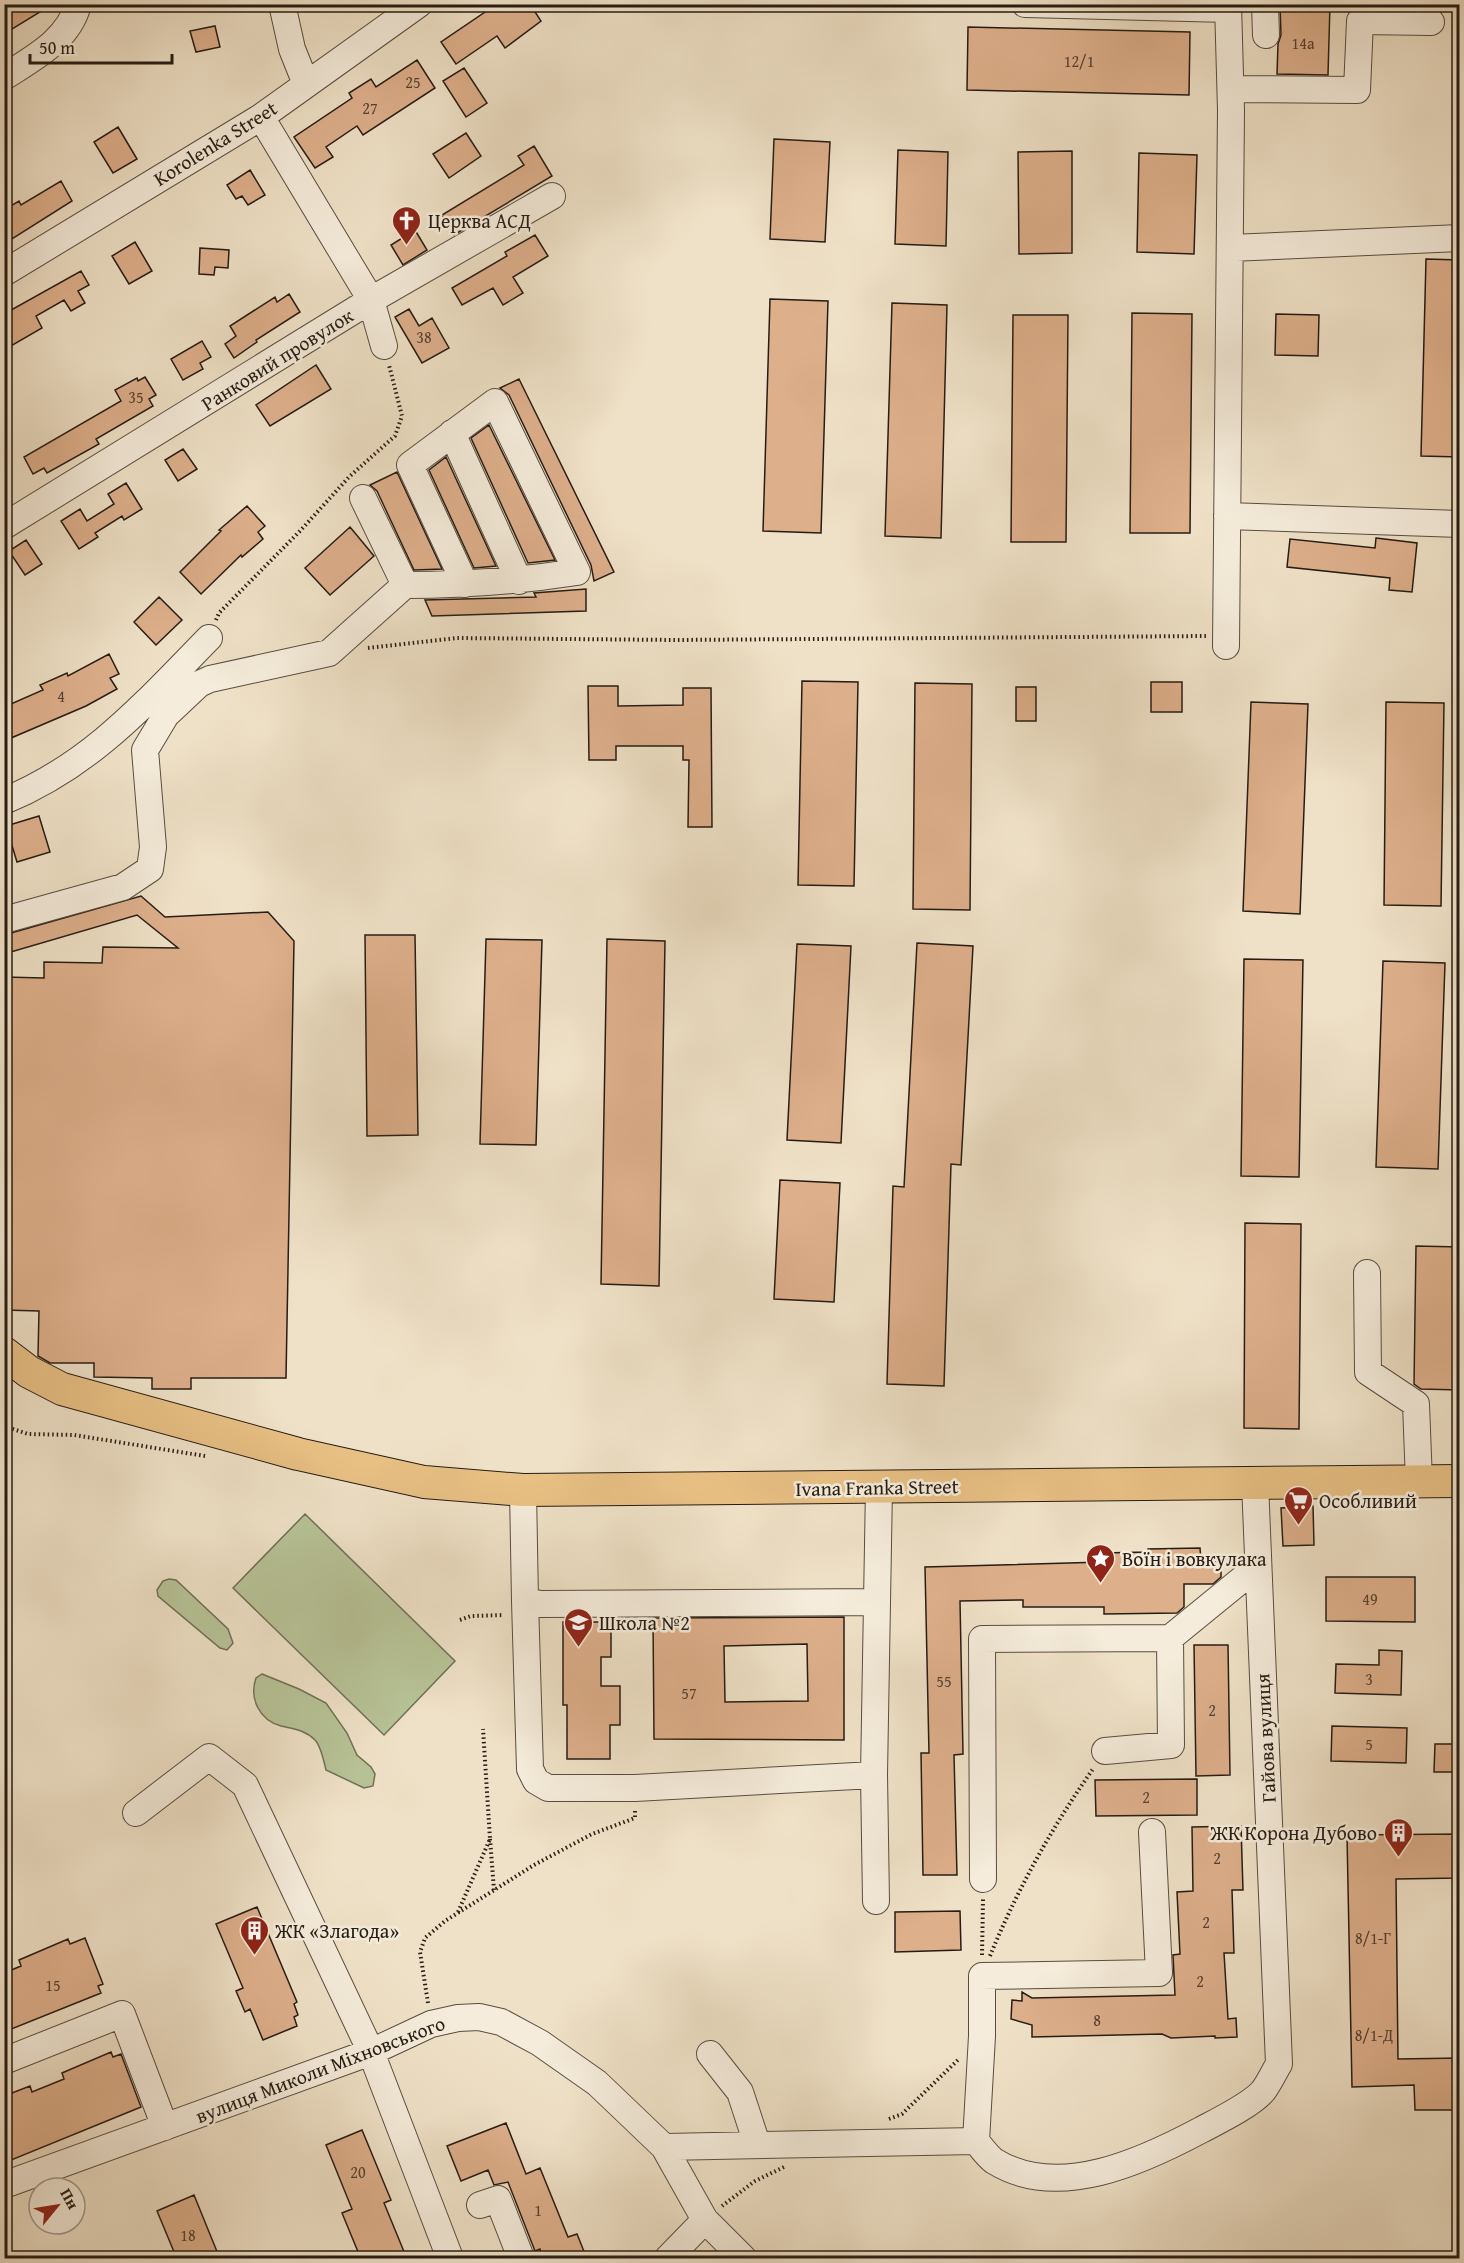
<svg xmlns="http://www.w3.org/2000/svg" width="1464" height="2263" viewBox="0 0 1464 2263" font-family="'Gentium Book Plus',serif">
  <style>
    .green { fill: #b7c397; stroke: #6e7056; stroke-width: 1.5 }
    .building { fill: #ddaf8b; stroke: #261c14; stroke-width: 1.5; fill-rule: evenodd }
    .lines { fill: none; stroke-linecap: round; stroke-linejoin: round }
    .minor-casing { stroke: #584d41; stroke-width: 28 }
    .major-casing { stroke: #261c14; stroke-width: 34 }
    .path { stroke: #261c14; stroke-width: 4; stroke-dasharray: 1.5 3; stroke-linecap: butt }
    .minor { stroke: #f5ecdb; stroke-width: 26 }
    .major { stroke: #e8c084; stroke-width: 32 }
    .labels { text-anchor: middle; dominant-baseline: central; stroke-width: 5; stroke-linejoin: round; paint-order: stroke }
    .number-label { font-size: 16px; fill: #544132 }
    .street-label { font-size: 20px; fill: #261c14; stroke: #f5ecdb }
    .poi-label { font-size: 20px; fill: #261c14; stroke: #f5ecdb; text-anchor: start }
  </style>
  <rect width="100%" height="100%" fill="#efe1c7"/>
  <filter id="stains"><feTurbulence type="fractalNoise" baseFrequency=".00333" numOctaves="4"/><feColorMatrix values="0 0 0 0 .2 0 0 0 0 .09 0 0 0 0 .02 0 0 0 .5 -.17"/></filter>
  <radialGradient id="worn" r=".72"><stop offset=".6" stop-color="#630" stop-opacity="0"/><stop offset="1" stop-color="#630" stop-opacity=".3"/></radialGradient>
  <path class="green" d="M305,1514l150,147 -71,74 -151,-147z
    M169,1579l7,1 52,49 5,14 -6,7 -7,-2 -62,-52 -1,-6 6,-9z
    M262,1674l37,15 27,14 21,30 10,22 14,12 4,7 -2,12 -9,2 -38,-18c-2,-8 -5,-24 -11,-30 -10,-10 -21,-11 -34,-14 -22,-6 -32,-28 -25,-48z"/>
  <path class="building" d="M4,4h49l-49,30z
    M497,4h33l11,17 -36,27 -8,-12 -41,28 -15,-22z
    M1280,4h50l-2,71 -51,-1 1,-30 3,-9z
    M215,26l5,21 -24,5 -6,-21z
    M968,27l222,5 -1,63 -222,-5z
    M417,60l18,28 -72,47 -6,-9 -31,21 7,10 -18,11 -21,-31 58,-39 -3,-5 22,-14 5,8z
    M464,68l23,35 -21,14 -23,-36z
    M118,127l19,32 -24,14 -19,-31z
    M466,133l15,23 -32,22 -16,-24z
    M774,139l56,3 -5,100 -55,-3z
    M534,146l18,30 -98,59 -12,-20 82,-50 -6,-9z
    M898,150l50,2 -2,94 -51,-2z
    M1072,151v102l-53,1 -1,-102z
    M1139,153l58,2 -3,99 -57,-2z
    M250,170l15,25 -17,10 -6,-9 -6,3 -9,-14z
    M61,181l11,20 -68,43v-34l15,-9 2,4z
    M415,230l12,20 -24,15 -12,-20z
    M535,235l13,21 -35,21 10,16 -20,12 -10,-17 -31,17 -10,-17 55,-32 -2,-4z
    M135,242l17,29 -23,13 -17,-28z
    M200,248l29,2 -1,18 -13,-1 -1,8 -15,-1z
    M1426,259l34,1 -2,163h2v34l-39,-1z
    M81,271l8,14 -11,6 7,12 -14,8 -7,-11 -28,16 6,12 -38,22v-36z
    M289,294l11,18 -44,28 1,2 -23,16 -9,-14 11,-8 -6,-10 45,-29 2,5z
    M770,299l58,2 -7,232 -58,-2z
    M892,303l55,2 -6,233 -56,-2z
    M409,309l10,17 13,-8 17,30 -27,15 -27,-46z
    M1132,313l60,1 -2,219h-60z
    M1276,314l43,1 -1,41 -43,-1z
    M1013,315h55l-2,227h-55z
    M202,341l9,16 -11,6 3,6 -20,11 -12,-21z
    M316,365l15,24 -61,37 -14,-21z
    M145,377l11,18 -7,4 4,7 -57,33 3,5 -52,29 -3,-5 -11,6 -9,-17 97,-56 -6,-11 22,-12 1,3z
    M519,379l95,193 -20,9 -3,-16 -82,-170 -9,-7z
    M489,425l66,135 -27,3 -57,-125z
    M183,449l14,20 -19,12 -13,-21z
    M446,457l50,109 -22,2 -45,-98z
    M397,472l45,97 -28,1 -37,-79 -7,-6z
    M126,483l16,26 -18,11 -2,-4 -27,17 3,4 -19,12 -18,-28 19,-12 7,12 27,-17 -6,-10z
    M247,506l18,20 -7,6 5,7 -21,18 -1,-2 -40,39 -21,-22 41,-41 -2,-1z
    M350,527l24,29 -44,39 -25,-27z
    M1376,538l41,5 -5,49 -23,-2 1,-12 -103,-11 3,-28 85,9z
    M26,540l16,24 -17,11 -16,-24z
    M586,589v22l-154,5 -7,-16 111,-3 -2,-4z
    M159,597l23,23 -26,25 -22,-23z
    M109,654l10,20 -9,4 7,11 -31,17 -82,35v-34l39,-17 -3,-5 27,-12 1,3z
    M802,681l56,1 -4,204 -56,-1z
    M1151,682h31v30h-31z
    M915,683l57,1 -2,226 -57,-1z
    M588,686h30v20l65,-1v-17h28l1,139h-24l1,-67h-6v-14h-67v14h-27z
    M1016,687h20v34h-20z
    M1251,702l57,2 -8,210 -57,-3z
    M1386,702l58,1 -3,203 -57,-1z
    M39,816l11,36 -33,10 -11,-36z
    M141,896l24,21 103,-5 26,29 -8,437h-95v11h-39v-11l-58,-1v-14h-44l-12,-7 1,-45 -35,-1v-333l40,1v-16l58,1 1,-16 75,1 -41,-33 -133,39v-19z
    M365,935h50l3,200 -51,1z
    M486,939l56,1 -6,205 -56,-1z
    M607,939l58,2 -6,345 -58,-2z
    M917,943l56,3 -12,219 -10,-1 -7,222 -57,-2 6,-198 11,1z
    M797,944l54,2 -10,197 -54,-3z
    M1244,959l59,1 -4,217 -58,-1z
    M1383,961l62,2 -7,206 -62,-2z
    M780,1180l60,3 -6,119 -60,-3z
    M1245,1223l56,1 -2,205 -55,-1z
    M1416,1246l44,1v143l-39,-1 -7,-5z
    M1313,1506l1,39 -31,1 -2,-38z
    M1200,1548l1,13h20v16l-8,7h-29v23l-7,6 -73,1v-7h-81v-7l-63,1 3,153 -9,1 3,120h-34l-2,-122h8l-4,-186 178,-5v-9l45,-1v-3z
    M1326,1577h89v45l-89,-1z
    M844,1617v123l-190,-1 -1,-121zM807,1644l1,57 -83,1 -1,-56z
    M563,1622h48v35h-10v29h19v39h-10v34h-43v-54h-4z
    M1194,1645h34l2,130 -34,1z
    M1379,1650l23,1 -1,44 -66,-2 1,-29 43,1z
    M1332,1726l75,2 -1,35 -75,-2z
    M1435,1744h25v28h-26z
    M1197,1779v36l-101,1 -1,-36z
    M1241,1826l2,64h-11l2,63h-10l4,66 8,-1 1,19 -22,1v-2l-44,2 -9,-4 -130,3v-12l-21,-6 1,-19 10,1v-9l10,6 143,-3 -2,-40 7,-1 -3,-62 16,-1 -1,-64z
    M1460,1834v44l-64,1 2,180 62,-1v52h-45l-1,-25 -62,2 -5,-252z
    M257,1907l40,95 -3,2 4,11 -4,2 3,9 -34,14 -13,-31 -5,3 -9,-21 7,-3 -27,-64z
    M960,1911l1,39 -66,2v-40z
    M85,1938l18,46 -5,2 3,7 -97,39v-59l17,-7 -2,-6 49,-21 2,5z
    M111,2052l2,5 8,-3 20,53 -137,56v-67l26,-10 2,6 32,-13 -2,-6z
    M506,2123l20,51 14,-6 28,69 9,-3 10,25h-44l-3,-10 -5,2 -27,-69 -14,3 -6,-15 -27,11 -14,-35z
    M362,2130l29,70 -7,3 23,56h-46l-19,-46 10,-4 -26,-64z
    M194,2195l26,64h-43l-20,-48z"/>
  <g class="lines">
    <defs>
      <path id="minor" d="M282,4l10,45 14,35
        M1025,4l204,5
        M1265,4l1,31
        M4,77c29,-19 65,-37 74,-73
        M1231,89l126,1 3,-69 71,1
        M261,117l110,183 13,46
        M1230,248l230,-10
        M4,273l257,-156 158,-113
        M452,433l67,148
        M363,498l42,87
        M1227,516l233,8
        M4,526l367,-226 181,-104
        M1226,646l5,-536 -3,-106
        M4,801c88,-36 141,-98 205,-163
        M4,920l119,-33 27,-18 3,-22 -8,-97 21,-35 33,-31 11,-5 119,-26 76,-68c59,0 114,-4 172,-13l-82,-170 -85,63 55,119
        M1367,1273l1,99 48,32 3,78
        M523,1490l2,111 15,3 337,-2
        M525,1601l5,168 6,12 12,7h87l239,-13
        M1105,1751l66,-6 -1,-107
        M136,1813l73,-56 36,28 126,267 79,206
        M983,1879l-1,-240 188,-1 87,-71
        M876,1901l-2,-126 5,-288
        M710,2054l30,38 17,52
        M4,2061l118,-47 43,113
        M976,2141l6,-105v-60l177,-3 -7,-141
        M664,2147l312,-6c5,6 11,15 18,20 64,40 149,0 207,-31 17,-9 50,-25 62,-39 6,-8 11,-19 16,-27l-24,-581
        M4,2185l367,-133 60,-28 27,-6 21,-1 22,5 39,21 57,40 67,64 41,73 38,38
        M480,2205l18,-6 23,59
        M668,2258l37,-38"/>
      <path id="major" d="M4,1353l25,19 33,17 236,65 126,28 99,8 937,-9"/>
    </defs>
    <use href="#minor" class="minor-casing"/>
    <use href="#major" class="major-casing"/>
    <path class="path" d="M216,620l3,-7 82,-83 48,-53 46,-41 7,-20 -13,-51
      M368,648l89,-10 219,2 530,-4
      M4,1426l24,8 46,1 131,21
      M460,1620l11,-4 33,-1
      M490,1839l4,51
      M458,1912l32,-73 -7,-110
      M982,1955l1,-56
      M990,1956c27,-66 62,-129 103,-187
      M428,2003l-8,-51 5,-14 20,-17 89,-56 58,-31 43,-16v-10
      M889,2119l13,-5 58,-56
      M722,2206l33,-25 29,-14"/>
    <use href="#minor" class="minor"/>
    <use href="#major" class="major"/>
  </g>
  <defs>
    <symbol id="church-pin" viewBox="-11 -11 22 30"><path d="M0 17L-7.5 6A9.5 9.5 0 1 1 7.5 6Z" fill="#8f2418" stroke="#f5ecdb"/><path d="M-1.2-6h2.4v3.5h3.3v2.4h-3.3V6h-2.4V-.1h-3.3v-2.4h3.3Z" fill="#fff"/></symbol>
    <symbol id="supermarket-pin" viewBox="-11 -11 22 30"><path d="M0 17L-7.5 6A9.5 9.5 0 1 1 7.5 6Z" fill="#8f2418" stroke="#f5ecdb"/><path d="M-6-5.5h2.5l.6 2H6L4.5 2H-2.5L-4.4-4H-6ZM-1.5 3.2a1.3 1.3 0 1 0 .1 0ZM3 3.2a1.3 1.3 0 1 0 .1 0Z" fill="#fff"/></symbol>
    <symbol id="sight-pin" viewBox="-11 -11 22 30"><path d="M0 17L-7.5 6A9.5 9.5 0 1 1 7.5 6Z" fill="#8f2418" stroke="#f5ecdb"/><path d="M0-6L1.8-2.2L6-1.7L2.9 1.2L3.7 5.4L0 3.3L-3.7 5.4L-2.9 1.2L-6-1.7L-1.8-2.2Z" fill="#fff"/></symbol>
    <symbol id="school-pin" viewBox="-11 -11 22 30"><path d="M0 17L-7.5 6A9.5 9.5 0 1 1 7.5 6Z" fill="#8f2418" stroke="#f5ecdb"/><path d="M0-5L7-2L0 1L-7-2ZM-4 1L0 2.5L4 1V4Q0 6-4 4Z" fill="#fff"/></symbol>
    <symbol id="building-pin" viewBox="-11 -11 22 30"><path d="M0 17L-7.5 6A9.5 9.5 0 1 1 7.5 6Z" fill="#8f2418" stroke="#f5ecdb"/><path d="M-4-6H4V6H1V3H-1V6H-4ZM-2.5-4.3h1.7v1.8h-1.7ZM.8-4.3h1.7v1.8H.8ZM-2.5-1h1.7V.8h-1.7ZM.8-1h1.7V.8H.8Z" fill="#fff"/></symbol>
  </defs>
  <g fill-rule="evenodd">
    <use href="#church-pin" x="390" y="204" width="33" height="45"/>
    <use href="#supermarket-pin" x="1282" y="1484" width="33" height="45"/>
    <use href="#sight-pin" x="1084" y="1542" width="33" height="45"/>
    <use href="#school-pin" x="562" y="1606" width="33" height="45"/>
    <use href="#building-pin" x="1382" y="1816" width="33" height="45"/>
    <use href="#building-pin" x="238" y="1914" width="33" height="45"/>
  </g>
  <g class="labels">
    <g class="number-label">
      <text x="1303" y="43">14а</text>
      <text x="1079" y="61">12/1</text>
      <text x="413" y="82">25</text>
      <text x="370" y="108">27</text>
      <text x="424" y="337">38</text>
      <text x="136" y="397">35</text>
      <text x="61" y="696">4</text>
      <text x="1370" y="1599">49</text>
      <text x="1369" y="1679">3</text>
      <text x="944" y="1681">55</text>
      <text x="689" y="1693">57</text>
      <text x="1212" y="1710">2</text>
      <text x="1369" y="1744">5</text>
      <text x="1146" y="1797">2</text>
      <text x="1217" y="1858">2</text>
      <text x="1206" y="1922">2</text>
      <text x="1373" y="1938">8/1-Г</text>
      <text x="1200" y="1981">2</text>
      <text x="53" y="1985">15</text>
      <text x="1097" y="2020">8</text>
      <text x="1374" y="2035">8/1-Д</text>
      <text x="358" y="2172">20</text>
      <text x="538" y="2210">1</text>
      <text x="188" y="2235">18</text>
    </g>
    <g class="street-label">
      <text transform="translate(215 143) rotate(-32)">Korolenka Street</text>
      <text transform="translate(277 359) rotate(-32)">Ранковий провулок</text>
      <text transform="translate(877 1487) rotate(-1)">Ivana Franka Street</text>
      <text transform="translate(1265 1738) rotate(-93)">Гайова вулиця</text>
      <text transform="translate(320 2069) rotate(-21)">вулиця Миколи Міхновського</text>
    </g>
    <g class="poi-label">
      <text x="428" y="220">Церква АСД</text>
      <text x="1319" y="1500">Особливий</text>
      <text x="1122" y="1558">Воїн і вовкулака</text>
      <text x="599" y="1622">Школа №2</text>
      <text x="1377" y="1832" text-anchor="end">ЖК Корона Дубово</text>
      <text x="275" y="1930">ЖК «Злагода»</text>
    </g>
  </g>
  <rect width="1464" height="2263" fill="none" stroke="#efe1c7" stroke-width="24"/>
  <rect x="6" y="6" width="1452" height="2251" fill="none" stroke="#261c14" stroke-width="3"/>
  <rect x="12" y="12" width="1440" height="2239" fill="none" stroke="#261c14" stroke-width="1.5"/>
  <g transform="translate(57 2206) rotate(60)"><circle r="28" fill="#f5ecdb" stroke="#a2998b" stroke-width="1.5"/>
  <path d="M0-4.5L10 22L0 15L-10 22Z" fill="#8f2418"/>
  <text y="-9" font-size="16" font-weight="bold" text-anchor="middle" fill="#261c14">Пн</text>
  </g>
  <path d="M30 54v9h142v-9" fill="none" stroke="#261c14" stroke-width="3"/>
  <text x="39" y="54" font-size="18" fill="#261c14" stroke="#f5ecdb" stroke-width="4.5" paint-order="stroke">50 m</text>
  <rect width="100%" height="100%" filter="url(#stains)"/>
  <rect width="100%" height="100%" fill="url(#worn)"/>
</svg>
